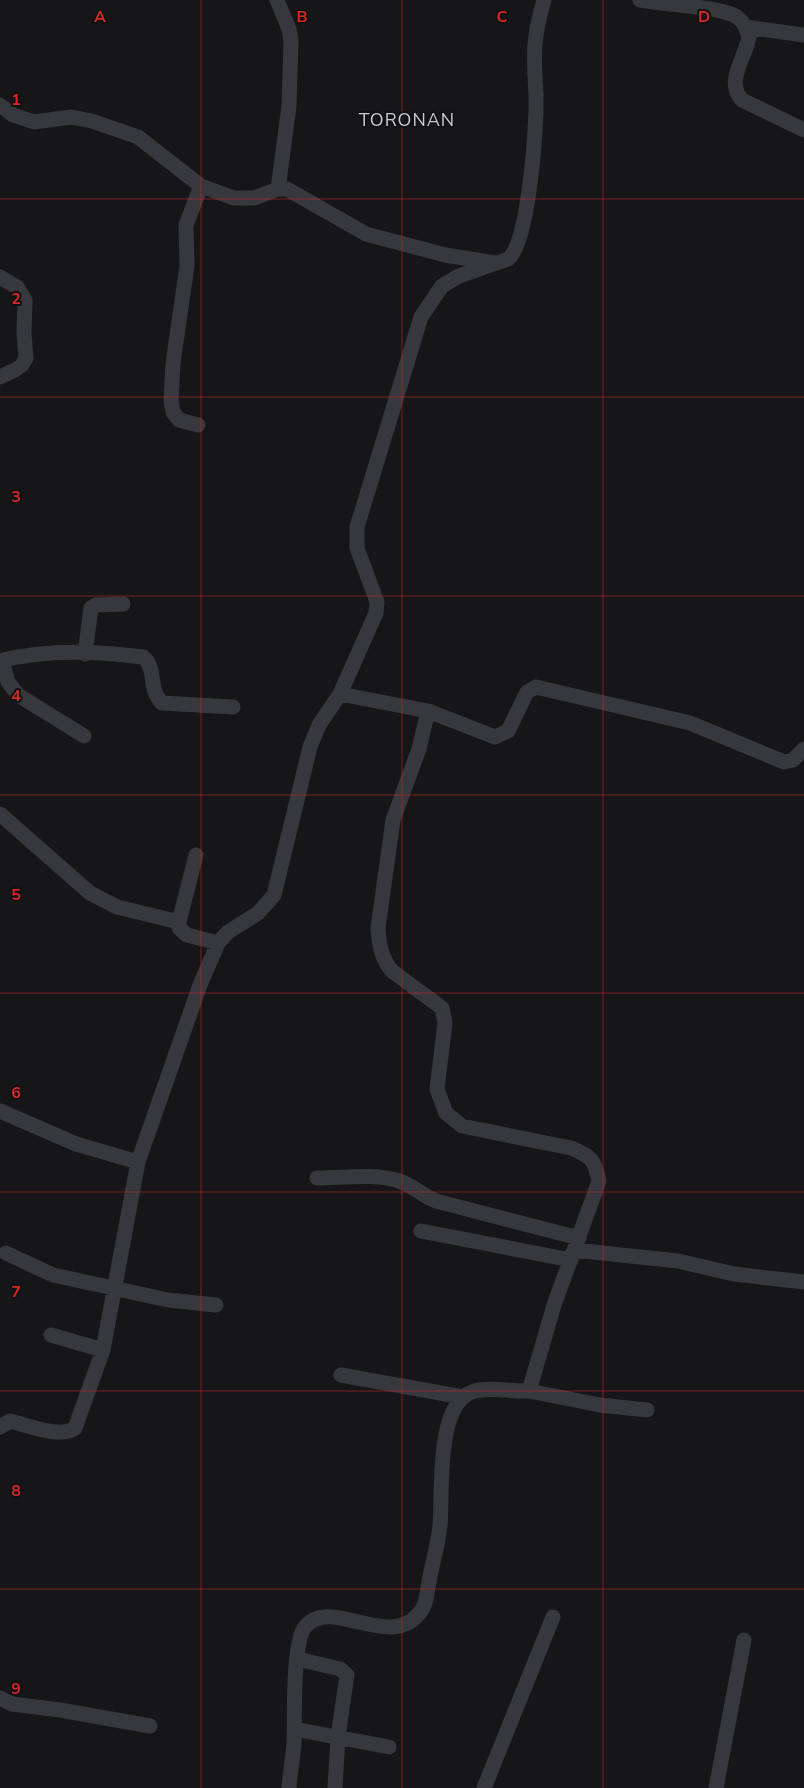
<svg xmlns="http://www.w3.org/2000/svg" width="804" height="1788" viewBox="0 0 804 1788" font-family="'Nunito Sans',sans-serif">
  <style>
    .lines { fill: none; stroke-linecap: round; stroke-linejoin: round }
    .street { stroke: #37383d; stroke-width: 15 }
    .grid { fill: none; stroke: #d62828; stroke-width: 1; stroke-opacity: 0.55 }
    .labels { text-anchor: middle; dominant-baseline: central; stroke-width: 4; stroke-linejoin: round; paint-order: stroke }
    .quarter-label { font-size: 18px; letter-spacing: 1px; fill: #c9ccd4; stroke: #111113 }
    .grid-label { font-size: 16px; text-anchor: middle; font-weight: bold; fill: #d62828; stroke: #111113; stroke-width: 4; stroke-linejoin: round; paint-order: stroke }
  </style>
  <rect width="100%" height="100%" fill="#161618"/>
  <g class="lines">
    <path class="street" d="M277,0l12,29 2,11 -2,66 -11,83
      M640,0c23,5 79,6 97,17 7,5 9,11 12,20 -4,21 -24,45 -7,63l62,30
      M746,27l58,8
      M0,105l13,10 21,7 37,-5 21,4 46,16 63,49 33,12h20l24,-9h9l79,45 79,21 50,8
      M0,277l17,10 8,13 -1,33 2,25 -4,7 -7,5 -15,7
      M198,425l-19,-5 -6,-8 -2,-11 2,-38 14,-97 -1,-41 15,-39
      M85,654l6,-46 5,-3 27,-1
      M0,661c44,-12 97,-10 143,-4 14,11 5,33 19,46l71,4
      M2,661l6,21 10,13 66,41
      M340,694l88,17 67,26 13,-6 19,-39 9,-5 154,36 94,39 9,-2 11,-11
      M0,814l90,79 27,14 62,15
      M196,855l-17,67v6l8,7 31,8
      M0,1111l76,33 62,18
      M317,1178c26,0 57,-5 82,3 13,4 24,15 37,20l143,37
      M421,1231l150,29
      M574,1250l104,11 56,13 70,8
      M6,1253l47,22 115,25 48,5
      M51,1335l52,15
      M341,1375l122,22
      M529,1391l71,14 47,5
      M0,1427l10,-6c17,4 51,18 65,7l28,-78 35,-188 62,-177 18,-42 10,-11 30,-19 16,-18 36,-148 9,-22 21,-31 36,-81 1,-11 -20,-54v-21l64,-210 21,-31 17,-10 49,-17c20,-15 27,-120 28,-148 1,-22 -3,-44 -1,-66 1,-15 5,-31 9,-45
      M298,1659l42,10 7,6 -9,62 -3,51
      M0,1698l12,6 48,6 90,16
      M294,1729l95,18
      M289,1788c1,-15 4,-30 5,-45 1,-24 -2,-100 11,-116 27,-33 89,29 118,-19 4,-7 4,-18 6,-26 3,-18 9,-37 11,-56 3,-32 -5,-121 32,-134 16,-6 40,0 57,-1l25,-86 45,-124c-4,-21 -8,-25 -28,-33l-109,-22 -16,-13 -9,-24 8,-66 -3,-15 -50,-37c-11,-13 -13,-27 -14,-43l15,-108 26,-71 9,-38
      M484,1788l69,-171
      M716,1788l28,-148"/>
  </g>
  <path class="grid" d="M201,0v1788M402,0v1788M603,0v1788M0,199h804M0,397h804M0,596h804M0,795h804M0,993h804M0,1192h804M0,1391h804M0,1589h804"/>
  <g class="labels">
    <g class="quarter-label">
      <text x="407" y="120">TORONAN</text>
    </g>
  </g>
  <g class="grid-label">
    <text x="100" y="22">A</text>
    <text x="302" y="22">B</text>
    <text x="502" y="22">C</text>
    <text x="704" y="22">D</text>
    <text x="16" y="105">1</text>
    <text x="16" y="304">2</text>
    <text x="16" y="502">3</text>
    <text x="16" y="701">4</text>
    <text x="16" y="900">5</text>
    <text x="16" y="1098">6</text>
    <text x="16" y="1297">7</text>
    <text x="16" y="1496">8</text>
    <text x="16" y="1694">9</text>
  </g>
</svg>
